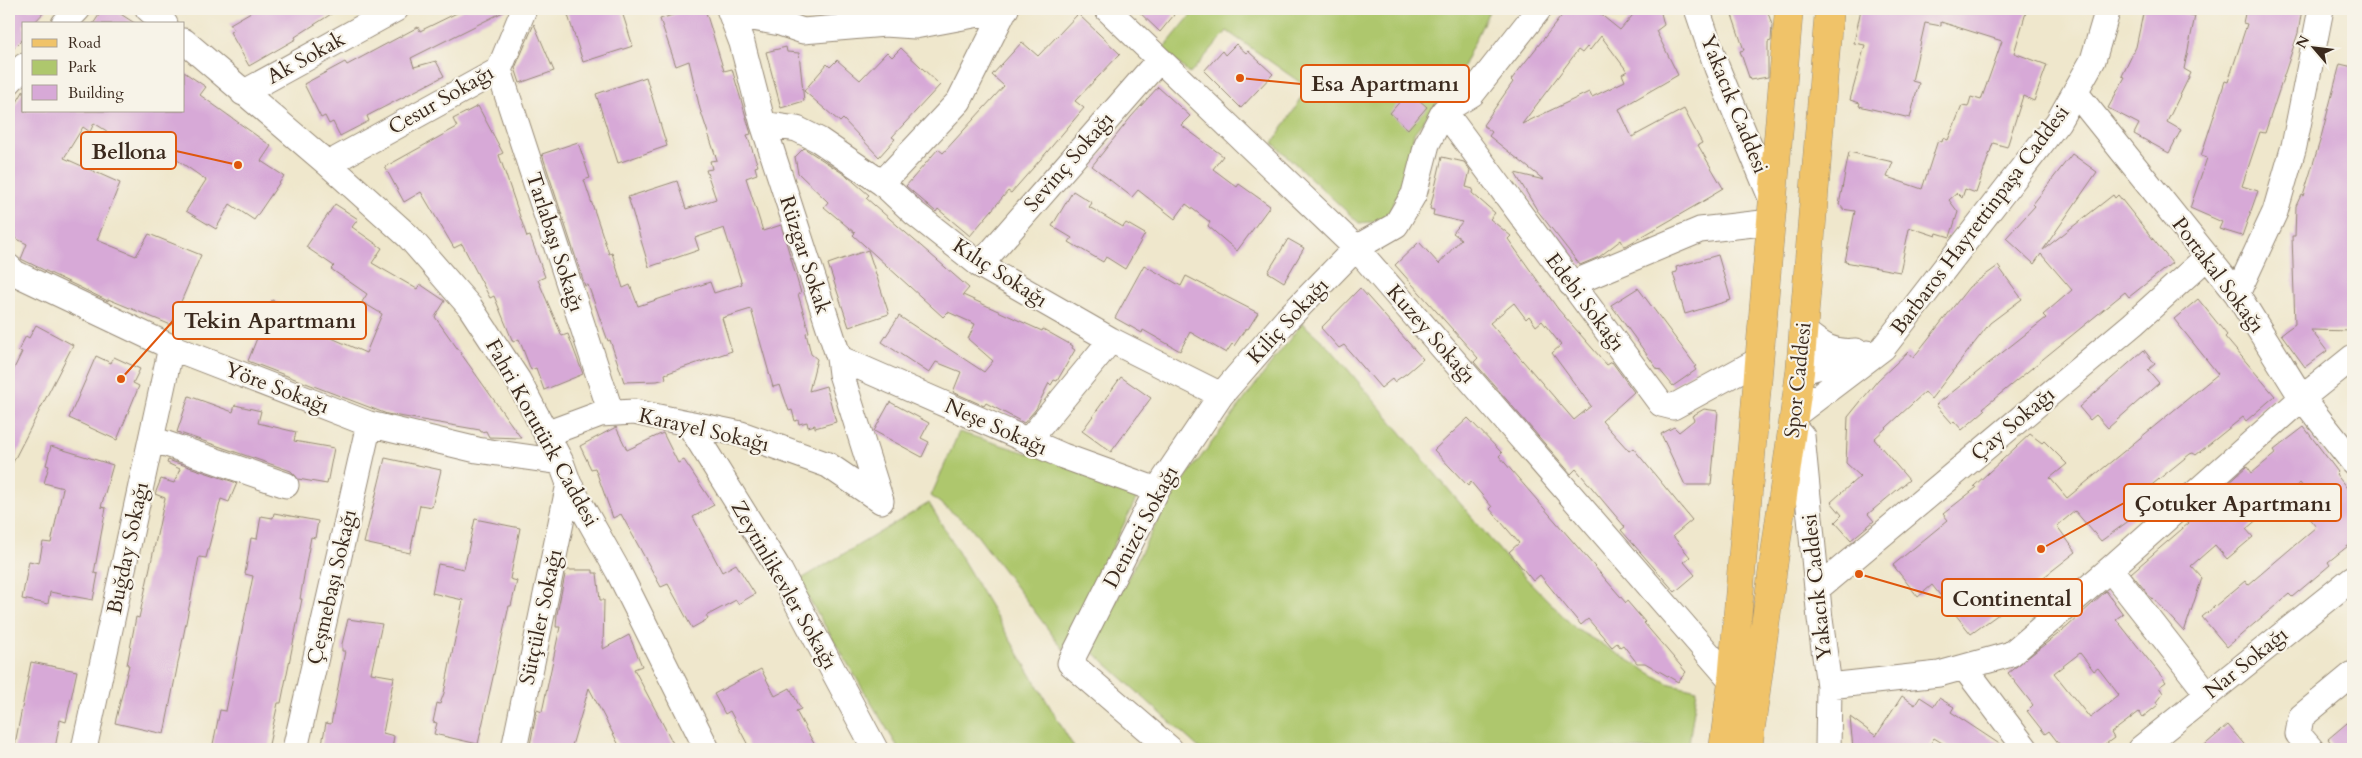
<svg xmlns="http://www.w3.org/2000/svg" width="2362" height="758" viewBox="0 0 2362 758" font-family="Cardo,serif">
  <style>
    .green { fill: #aec76d; stroke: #747846 }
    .building { fill: #d7a9d7; fill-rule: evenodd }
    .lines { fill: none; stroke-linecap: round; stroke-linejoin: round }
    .minor-casing { stroke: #958875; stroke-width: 27 }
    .major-casing { stroke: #958875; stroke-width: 29 }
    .minor { stroke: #fff; stroke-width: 25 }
    .major { stroke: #f0c369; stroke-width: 28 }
    .labels { text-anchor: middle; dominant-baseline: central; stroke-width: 4.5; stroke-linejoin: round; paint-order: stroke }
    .street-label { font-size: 21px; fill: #3b2a1e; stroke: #f7f3e8 }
    .leader { fill: none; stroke: #df570d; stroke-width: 2 }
    .callout-dot { fill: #df570d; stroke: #f7f3e8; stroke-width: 2 }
    .callout { fill: #f7f3e8; stroke: #df570d; stroke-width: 2 }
    .callout-label { font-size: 22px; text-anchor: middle; font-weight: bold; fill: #3b2a1e }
  </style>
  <rect width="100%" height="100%" fill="#f7f3e8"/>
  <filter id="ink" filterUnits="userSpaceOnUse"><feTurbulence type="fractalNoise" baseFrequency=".02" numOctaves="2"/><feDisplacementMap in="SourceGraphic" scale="10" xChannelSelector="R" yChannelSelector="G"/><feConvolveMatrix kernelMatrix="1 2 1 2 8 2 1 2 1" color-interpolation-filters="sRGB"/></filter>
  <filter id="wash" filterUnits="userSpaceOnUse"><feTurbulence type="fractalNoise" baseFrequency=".0096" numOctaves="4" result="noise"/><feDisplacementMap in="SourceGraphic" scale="20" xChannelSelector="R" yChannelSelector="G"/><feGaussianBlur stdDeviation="1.12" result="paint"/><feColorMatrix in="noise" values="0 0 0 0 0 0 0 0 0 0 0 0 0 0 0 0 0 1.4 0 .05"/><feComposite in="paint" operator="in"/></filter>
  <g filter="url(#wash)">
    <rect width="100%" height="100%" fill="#efe7cc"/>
    <path class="green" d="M1196,9h294l-31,66 -45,58 -8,44 -21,44 -26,2 -86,-80 35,-55 -81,-57 -37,43 -27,-25z
      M1302,323l28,25 176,210 70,71 91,54 30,7 -9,59h-488l-109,-99 76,-148z
      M959,432l94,29 86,32 -76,156 -93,-123 -39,-30z
      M929,503l146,246h-176l-101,-168z"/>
    <g id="blocks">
      <path class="building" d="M9,9h38l-14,15h-9v14l-15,15z
        M103,9h10l23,15h-43z
        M256,9h83l-44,28 1,2 -47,27 -19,-34 4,-2 -4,-6z
        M465,9h44l-98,49 3,9 22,-6 8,15 -77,40 2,5 -29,15 -7,-14 -4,2 -4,-8 -4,2 -17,-34 41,-22 2,3 71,-38 2,4z
        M566,9h55l12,37 -50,16z
        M691,9h14l19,62 8,-2 19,65 -4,1 11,31 -3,1 2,7 -11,4 17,53 18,-6 20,68 -3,1 11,38 -3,1 5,21 6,5 -8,32 17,-5 10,36 -21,6v-3l-7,2 -1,-5 -8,2 -1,-4 -3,1 -3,-11 -3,1 -9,-26 -7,2 -22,-78 -29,9 10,33 -67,23 1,5 -9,2 -33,1 -14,-42 -2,1 -20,-56 -3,1 -43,-132 36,-12 12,36 -6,2 25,74 3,-1 11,35 7,-3 8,21 72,-24 4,11 28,-9 -18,-56 -29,10 4,12 -50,17 -21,-70 49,-16 9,28 30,-10 -10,-29 6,-1 -2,-8 7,-1 -17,-51 -11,-48 -13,5 -16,-47z
        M1136,9h30l8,6 -14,17z
        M1567,9h27l26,21 18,-21h22l4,16 -8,6 22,44 -59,34 13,28 52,-28 18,34 -4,2 25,43 -10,6 1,1 -85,49 -5,2 -3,-6 -22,17 -19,8 -43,-55 -22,-37 29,7 -55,-44 3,-4 -9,-7 30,-43 -2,-2zM1601,36l26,35 -5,3 3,7 -33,16 -3,-5 -67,32 56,-74 4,3 5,-6 3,3z
        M1730,9h37l5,16 -1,16 -3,1v35l-18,3 -10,-29 4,-1z
        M1861,9h166l-13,44 33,12 -13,36 -11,-5 -16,51 -14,-4 -17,50 -11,-4 -3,9 -5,-5 -8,7 9,12 -8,25 -13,-4 -1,3 -24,-8 -3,1 -9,43 -55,-10 10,-51 -13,-2v-3l-3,-1 10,-53 44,10 -6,15 35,12 16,-49 4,2 1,-4 5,2 14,-34 6,1 3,-10 10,3 21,-59 -61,-19v4l-16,-3 -13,58 7,2 -9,35 -51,-12 1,-3 -10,-3 15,-55 -11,-2z
        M2144,9h15l36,7 -11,53 7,4 -24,49 14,8 -12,23 -35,-19 5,-10 -31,-16 17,-31 -3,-1 14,-29z
        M2246,9h56l-4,24 -33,100 -5,-1 -18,54 16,5 -16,45 -23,-7 3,-7 -32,-14 17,-50 -6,-2 24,-75 3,1 19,-58 -4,-1z
        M1078,14l42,40 -45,47 9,7 -37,44 -36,41 -3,-2 -38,45 -32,-27 -2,3 -30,-26 32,-37 5,4 61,-67 -12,-11 30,-33 16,14z
        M534,24l20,47 -34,12 -5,-15z
        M1236,44l10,9 2,-2 25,23 -32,34 -37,-37 18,-20 3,4z
        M786,47l1,5 12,1 5,48 -23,7 -15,-56z
        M901,48l39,37 -48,52 3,2 -16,18 -36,-38 -3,3 -36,-31 23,-27 3,3 7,-7 23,20 27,-28 5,5z
        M2340,64l13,3v264l-42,-1 16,21 -22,16 -24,-33 14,-10 -3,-88h3l1,-30 5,-11 2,1 17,-55z
        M184,72l22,15 -6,8 71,51 -10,15 23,15 -30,44 -24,-16 -14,25 -30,-18 20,-31 -43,-30 -7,12 -62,-39 -4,9 -7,-5 -19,31 56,25 -23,57 39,16 13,-22 52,21 -30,70 -63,-26v2l-87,-42 6,-15 -18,-9v-119l15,-26v21h160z
        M646,77l21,69 -49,17 -22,-69z
        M1158,87l32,29 -9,9 42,31 -10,13 24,18 2,-3 31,22 -33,45 -29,-25 2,-4 -24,-18 -11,15 -37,-29 -6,7 -40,-31 39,-49z
        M1409,91l18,16 -19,22 -18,-16z
        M478,106l25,47 -4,2 28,82 3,-1 15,41 -7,3 24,56 6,-2 15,40 -39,16 -8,-22 -5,2 -12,-31 -6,3 -19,-46 -4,2 -28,-54 -8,4 -33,-56 -17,10 -19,-35 72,-40 -4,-8z
        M804,148l43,28 22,19 -3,3 103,90 -6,7 79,36 1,-2 30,17 -1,2 3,2 -18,31 -3,-1 -3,5 -2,-2 -13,26 -12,14 -38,-20 -2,3 -31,-14 8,-20 -25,-10 -7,11 -47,-31 17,-26 85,56 9,-11 -25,-22 7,-15 -27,-12 -5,5 -90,-82 2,-2 -31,-26 4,-5 -30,-29 -3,-16z
        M2072,154l25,18 -54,78 70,-55 2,3 3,-3 54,68 -43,34 -4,-5 -142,116 2,2 -23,20 -8,-9 -2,2 -16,-18 110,-87 -3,-3 29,-25 -31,-36 -7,10 -28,-26 29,-32 -2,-2z
        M1442,157l22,5 6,8 -4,17 7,2 -1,4 23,20 -5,6 21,17 -3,3 50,70 49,56 5,-3 22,30 -32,29 27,30 4,-3 59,72 -19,16 17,21 -6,5 11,13 -20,17 -54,-62 4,-3 -49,-58 -5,5 -97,-112 4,-4 -83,-93 24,-23 20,22 22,-25 -8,-6 9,-11 -29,-7 1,-5 -4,-1zM1514,303l12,16 3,-3 7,10 6,-5 19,24 -9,8 39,53 -17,14 -84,-97z
        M1073,191l19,12 -3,4 34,20 3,-4 19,11 -20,35 -19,-12 -3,5 -34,-20 3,-4 -20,-12z
        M335,204l23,15 -6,8 30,21 -10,15 45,26 3,-5 25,17 -10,16 86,121 -32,-1 -3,-6 -5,1 -1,-2 -93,-16 -139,-53 24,-61 27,11 -4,11 71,31 16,-39 -20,-12 5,-8 -36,-25 3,-3 -28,-19z
        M1288,239l16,9 -20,34 -16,-10z
        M868,250l21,64 -40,13 -21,-63z
        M1718,255l13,45 -46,14 -12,-41 4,-1 -1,-5z
        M1144,265l37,21 5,-10 72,37 -10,16 -2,-1 -12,18 -2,-2 -6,9 -36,-21 -10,19 -37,-21 -1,3 -27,-15z
        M1998,266l24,33 -32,24 -59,76 -6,-7 -51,47 35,41 -41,34 6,7 -23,19 -16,-18 7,-7 -11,-13 29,-26 -14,-13 2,-46 30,-37 30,-28 5,6 56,-71z
        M1360,288l63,71 -16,14 -13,9 -2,-3 -11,9 -37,-43 -5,3 -18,-20z
        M1638,288l58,78 -2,1 2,3 -23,16 -14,-17 -1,1 -47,-65z
        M2198,299l29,36 -2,2 50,59 -29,25 -3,-4 -47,38 -3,-2 -3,1 -58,47 9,11 -40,29 -26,-30 -18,15 19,26 -41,32 5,7 -23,17 -3,-5 -43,31 -39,-49 -14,12 -25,-32 55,-45 -5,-6 33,-26 -2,-2 56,-52 12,9 2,-2 23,23 -17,14 17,20 151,-124 -44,-55z
        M36,325l37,20 -64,125v-91l13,-27 -4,-1 8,-15 3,2z
        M2144,350l11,14 -7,6 11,13 -51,45 -12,-13 -6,5 -11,-13z
        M96,356l15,7 3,-6 26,12 -7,14 6,3 -22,54 -48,-22z
        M1121,377l30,21 -40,54 -29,-21z
        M189,396l44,16 2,-7 26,6 -3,12 38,9 -2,9 40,7 -7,36 -29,-5 -7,-8 -114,-39z
        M890,402l39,21 -8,15 8,4 -7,15 -48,-26z
        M1704,409l14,2 -7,74h-26l-24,-51 13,-7 5,5 15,-12 -2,-4z
        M1468,418l34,35 -3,3 127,147 1,-2 18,21 -1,1 42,49 -8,10 -33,-19h-8l-14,-18 -3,2 -3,-4 -5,4 -24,-28 -7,6 -41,-50 -7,6 -24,-29 10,-9 -29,-34 2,-2 -21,-25 -3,4 -34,-36z
        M616,427l11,23 36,-17 15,30 6,-3 30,45 -21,12 29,55 14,-8 19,30 -17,10 -2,-4 -30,16 2,3 -16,9 -24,-44 -7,3 -40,-73 -8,4 -18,-50 -4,1 -11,-23z
        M2304,427l34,45 -2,2 17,22v46l-25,20 2,3 -38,32 -3,-3 -62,53 -25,-30 43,-36 3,4 68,-58 -8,-10 11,-10 -19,-24 -54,46 7,8 -26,22 -12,-14 -24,21 11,12 -18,54 -31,-34 -1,1 -21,-26 58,-50 -2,-3 60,-54 5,7 24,-20 -2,-3z
        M51,446l62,19 -12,42 5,1 -12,65 4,1 -5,26 -43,-8 -2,12 -26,-5 7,-38 10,2 4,-21 8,1 12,-55 -19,-5 5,-17 -3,-1z
        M385,458l56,12 -9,37 -12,-2 -10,48 -46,-10z
        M168,460l69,23 -8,19 -8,-3 -15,59 -7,-1 -35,177 -49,-11 14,-58h-2l9,-48 3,1 26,-120 -10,-4 6,-15 13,4 6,-14 -13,-6z
        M274,513l44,8 -3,17 -4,-1 -4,21 -7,41h2l-21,104h-3l-10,46h-56l8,-39 6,1 27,-135 -8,-2 6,-36 6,1 4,-23 12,2z
        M475,519l45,9 -10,51 7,2 -6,25h-2l-31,138 -44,-10 3,-11 -4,-1 4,-19 3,1 4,-11 19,-93 -31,-7 6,-29 26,5z
        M566,570h27v3h4l3,27h4l-1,49 26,-14 13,31 -8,3 42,80h-55l-32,-61 -18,61h-27l-14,-4 7,-35 5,2 18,-85h-4l1,-13z
        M2106,591l17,23 -7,5 50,63 -7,5 4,6 -7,9 2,3 -15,12 -4,-5 -28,21 3,5 -15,11h-36l-14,-18 -4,3 -18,-23 6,-6 -25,-32 59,-46zM2080,653l14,18 4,-3 21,27 -29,23 -36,-45z
        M348,619l34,5 -11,49 23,4 -11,56 11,3 -2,13h-71l5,-26 5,1 14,-73h-3v-7z
        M31,662l46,9 -11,51 -6,-2 -5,29h-41z
        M761,669l14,27 15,-8 11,21 -5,2 21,38h-67l-20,-38 -5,3 -11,-20z
        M1902,696l13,9 5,-8 14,9 5,-8 15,9 -3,5 56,37h-55l-18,-11 -7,11h-74l-3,-32 26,19z
        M2353,718v31h-17l-8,-10z
        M2228,725l20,24h-48z"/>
    </g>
  </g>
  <g filter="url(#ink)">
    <use href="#blocks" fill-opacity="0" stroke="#958875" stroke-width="1"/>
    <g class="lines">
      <defs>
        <path id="minor" d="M148,9l17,15
          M729,9l13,34 21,81 76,234 2,16 40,127
          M1107,9l249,239 376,433
          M1697,9l20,59 54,130
          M731,14l49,9 23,8 82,-7 30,2 91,-17
          M64,24l14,-15
          M184,41l144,123 81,73 61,70 48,73 43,82 8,22 49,87 89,178
          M499,70l112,343
          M9,82l15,-16
          M2075,92l162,202 65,104 51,64
          M243,93l153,-84
          M1444,111l217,293 12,3 86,-47
          M763,124l34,5 22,11 63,43 32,30 66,52 131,75 110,55
          M328,164l171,-94 25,-61
          M882,183l77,-82 46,-92
          M980,265l179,-205
          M9,267l6,6 156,74 198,77 108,26 84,12
          M1571,284l129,-54 71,-8
          M2237,294l38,-82 19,-66 27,-137
          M1804,331c17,14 29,23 52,20
          M839,358l224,98 94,34
          M1800,372l67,-19
          M1796,414l87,-66 175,-226 35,-62 15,-51
          M688,423l92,148 95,178
          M1794,427l8,9 18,183 9,67 -1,63
          M546,434l54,-20 34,-2 107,22 87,31 53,36
          M152,439l134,46
          M1028,441l83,-101
          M2110,569l97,124
          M1817,589l316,-265 74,-67
          M1964,667l62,82
          M1829,686l110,-12 72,-20 99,-85 192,-171 51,-41
          M84,749l87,-402
          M295,749l74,-325
          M514,749l55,-265
          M1170,749l-100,-86 87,-173 64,-95 66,-76 69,-71 40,-23 18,-31 13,-50 17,-33 28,-17 67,-85
          M2140,749l213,-171
          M2311,749l-13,-15 3,-17 52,-43"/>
        <path id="major" d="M1723,749l9,-68 57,-672
          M1748,749l52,-377 29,-363"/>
      </defs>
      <use href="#minor" class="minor-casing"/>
      <use href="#major" class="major-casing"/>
      <use href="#minor" class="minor"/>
      <use href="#major" class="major"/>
    </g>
  </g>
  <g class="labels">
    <g class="street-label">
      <text transform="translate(306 58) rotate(-29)">Ak Sokak</text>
      <text transform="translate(441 100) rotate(-30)">Cesur Sokağı</text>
      <text transform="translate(1734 104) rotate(68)">Yakacık Caddesi</text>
      <text transform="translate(1069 162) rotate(-49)">Sevinç Sokağı</text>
      <text transform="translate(1980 220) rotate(-53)">Barbaros Hayrettinpaşa Caddesi</text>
      <text transform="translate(555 242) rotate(72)">Tarlabaşı Sokağı</text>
      <text transform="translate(805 255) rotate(72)">Rüzgar Sokak</text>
      <text transform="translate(1000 273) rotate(33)">Kılıç Sokağı</text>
      <text transform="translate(2218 275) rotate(53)">Portakal Sokağı</text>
      <text transform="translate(1585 302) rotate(53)">Edebi Sokağı</text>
      <text transform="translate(1288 321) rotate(-47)">Kiliç Sokağı</text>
      <text transform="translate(1431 334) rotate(49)">Kuzey Sokağı</text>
      <text transform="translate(1798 380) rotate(-84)">Spor Caddesi</text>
      <text transform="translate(277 388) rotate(21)">Yöre Sokağı</text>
      <text transform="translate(2013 424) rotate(-40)">Çay Sokağı</text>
      <text transform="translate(996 427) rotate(24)">Neşe Sokağı</text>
      <text transform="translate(704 430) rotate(13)">Karayel Sokağı</text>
      <text transform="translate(542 433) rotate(61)">Fahri Korutürk Caddesi</text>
      <text transform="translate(1141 527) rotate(-62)">Denizci Sokağı</text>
      <text transform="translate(128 548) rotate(-78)">Buğday Sokağı</text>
      <text transform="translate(784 585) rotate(60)">Zeytinlikevler Sokağı</text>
      <text transform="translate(332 587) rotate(-77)">Çeşmebaşı Sokağı</text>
      <text transform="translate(1817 587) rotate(-96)">Yakacık Caddesi</text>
      <text transform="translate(541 617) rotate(-78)">Sütçüler Sokağı</text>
      <text transform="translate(2246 663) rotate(-39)">Nar Sokağı</text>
    </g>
  </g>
  <path class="leader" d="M1240 78L1301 84M238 165L176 151M121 379L173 321M2041 549L2124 503M1859 574L1942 598"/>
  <g class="callout-dot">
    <circle cx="1240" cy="78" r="5"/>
    <circle cx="238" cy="165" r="5"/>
    <circle cx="121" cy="379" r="5"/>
    <circle cx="2041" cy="549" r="5"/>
    <circle cx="1859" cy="574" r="5"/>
  </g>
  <g class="callout">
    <rect x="1301" y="65" width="168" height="37" rx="5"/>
    <rect x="81" y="132" width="95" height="37" rx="5"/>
    <rect x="173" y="302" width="193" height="37" rx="5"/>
    <rect x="2124" y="484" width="217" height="37" rx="5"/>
    <rect x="1942" y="579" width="140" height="37" rx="5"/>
  </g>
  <g class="callout-label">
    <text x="1385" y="91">Esa Apartmanı</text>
    <text x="129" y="159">Bellona</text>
    <text x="270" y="328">Tekin Apartmanı</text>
    <text x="2233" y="511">Çotuker Apartmanı</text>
    <text x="2012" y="606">Continental</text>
  </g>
  <rect width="2362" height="758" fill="none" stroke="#f7f3e8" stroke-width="30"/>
  <rect x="22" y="22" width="162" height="90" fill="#f7f3e8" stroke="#aca397"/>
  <rect x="32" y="39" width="25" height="8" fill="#f0c369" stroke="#aca397"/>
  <text x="68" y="48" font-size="15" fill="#3b2a1e">Road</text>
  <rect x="32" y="60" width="25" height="15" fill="#aec76d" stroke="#aca397"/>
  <text x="68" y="72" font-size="15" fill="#3b2a1e">Park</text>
  <rect x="32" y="85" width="25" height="15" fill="#d7a9d7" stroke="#aca397"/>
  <text x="68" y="98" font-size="15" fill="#3b2a1e">Building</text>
  <g transform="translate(2314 48) rotate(298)" stroke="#f7f3e8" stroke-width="4" paint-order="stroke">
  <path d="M0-4L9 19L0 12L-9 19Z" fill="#3b2a1e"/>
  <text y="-8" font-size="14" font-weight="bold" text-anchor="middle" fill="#3b2a1e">N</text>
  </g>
</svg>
